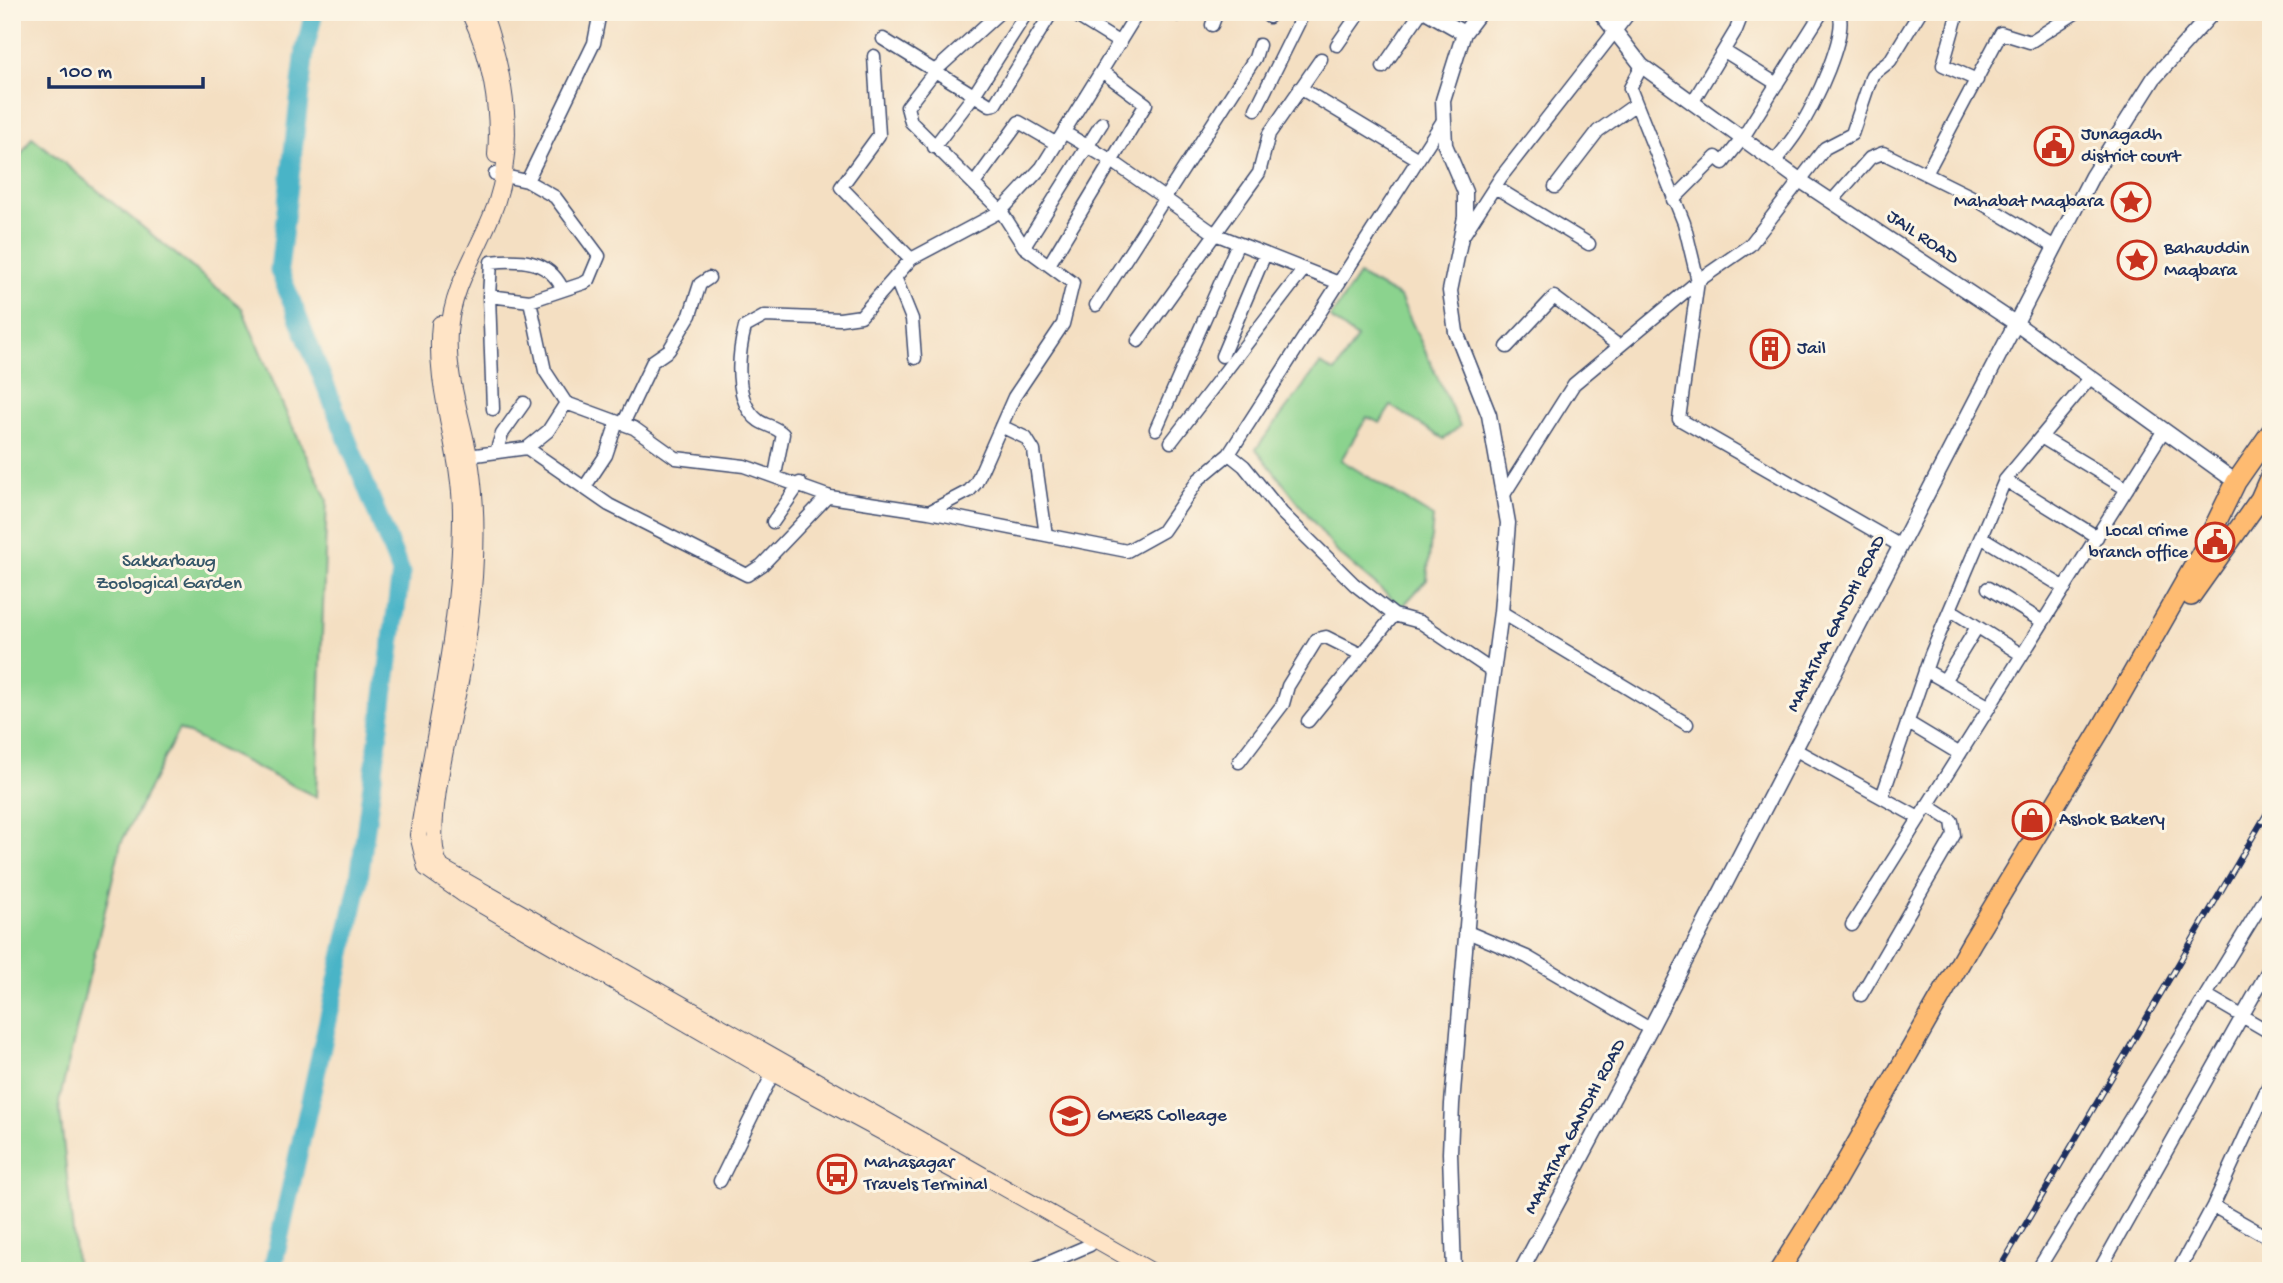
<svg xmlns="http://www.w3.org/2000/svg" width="2283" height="1283" viewBox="0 0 2283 1283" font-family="'Gochi Hand',sans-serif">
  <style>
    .green { fill: #8bd38e; stroke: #538176; stroke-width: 2 }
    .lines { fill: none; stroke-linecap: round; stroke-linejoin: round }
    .river { stroke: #49b4c7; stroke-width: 19 }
    .minor-casing { stroke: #3c496d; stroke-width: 15 }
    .tertiary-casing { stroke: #3c496d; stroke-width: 17 }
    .secondary-casing { stroke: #3c496d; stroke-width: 18 }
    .primary-casing { stroke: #3c496d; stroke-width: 22 }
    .minor { stroke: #fff; stroke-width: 12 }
    .tertiary { stroke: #fff; stroke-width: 14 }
    .secondary { stroke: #ffe4c6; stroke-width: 16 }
    .primary { stroke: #febb71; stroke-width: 19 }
    .rail-casing { stroke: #1b2f5e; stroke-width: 6 }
    .rail { stroke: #fcf5e5; stroke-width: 3.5; stroke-dasharray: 10; stroke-linecap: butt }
    .labels { text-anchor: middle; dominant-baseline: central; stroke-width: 6; stroke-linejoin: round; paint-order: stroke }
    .poi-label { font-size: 19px; fill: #1b2f5e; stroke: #fcf5e5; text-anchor: start }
    .street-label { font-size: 19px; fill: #1b2f5e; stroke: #fcf5e5 }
    .park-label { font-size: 19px; fill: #37586a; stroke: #fcf5e5 }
  </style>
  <rect width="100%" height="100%" fill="#fcf5e5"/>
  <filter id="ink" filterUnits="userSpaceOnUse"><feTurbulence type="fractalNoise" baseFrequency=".0143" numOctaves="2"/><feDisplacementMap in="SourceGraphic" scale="14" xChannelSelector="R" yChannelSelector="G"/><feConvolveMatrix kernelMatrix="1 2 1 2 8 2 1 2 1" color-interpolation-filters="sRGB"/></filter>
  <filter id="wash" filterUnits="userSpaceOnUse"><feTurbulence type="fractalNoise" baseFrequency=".00686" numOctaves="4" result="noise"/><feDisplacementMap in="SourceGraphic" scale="28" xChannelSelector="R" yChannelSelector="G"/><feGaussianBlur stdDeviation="1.57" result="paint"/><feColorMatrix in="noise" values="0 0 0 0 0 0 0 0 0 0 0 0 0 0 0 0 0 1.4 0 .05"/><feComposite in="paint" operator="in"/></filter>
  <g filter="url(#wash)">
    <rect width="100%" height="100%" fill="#f4dfc2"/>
    <path class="green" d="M32,137l210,171 45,107 40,84 -11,298 -137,-68 -58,114 -62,259 18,169h-65v-1102z
      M1359,275l41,22 60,129 -16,13 -53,-33 -11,17 -13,-6 -26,43 92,57 -6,63 -25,27 -64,-54 -82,-104 64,-85 15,8 22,-34 -27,-20z"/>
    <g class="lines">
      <path class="river" d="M272,1271l86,-385 43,-313 -122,-303 26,-220 9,-38"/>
    </g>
  </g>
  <g filter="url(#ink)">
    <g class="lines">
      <defs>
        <path id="minor" d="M1070,12l50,31
          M1958,12l-15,53 34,15
          M1178,15l1,-3
          M1269,17l2,-5
          M1212,25l5,-13
          M883,39l107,66 5,-1 57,-92
          M1337,45l23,-33
          M1724,51l53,33
          M874,56l5,79 -38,52 70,72
          M1642,66l-12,22 54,135 14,58 -19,138 220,126
          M1383,67l38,-55
          M1300,88l118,71
          M1692,103l44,-73 7,-18
          M1256,109l48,-97
          M1065,133l47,28 103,73 124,49
          M934,147l40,-52 53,-83
          M1774,162c9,-11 19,-23 26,-35 12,-17 51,-98 38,-115
          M495,174l32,7 28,16 44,59 -10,24 -5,3 -54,18
          M1926,174l75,-141 29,9 47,-30
          M527,181l67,-138 6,-31
          M974,184l45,-62 38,22
          M1495,187l94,57
          M1555,187l43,-56 38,-27
          M1673,200l43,-43 7,6 19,-24 80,-127
          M1832,201l38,-43 13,-5 87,43 85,51
          M1461,239l40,-62 129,-165
          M1024,247l78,-124
          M1050,263l96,-159 -43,-32
          M895,277l17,42 3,39
          M489,296l41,5 15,70 21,32
          M1096,305l159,-247 4,-13
          M1138,341l121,-168 10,-39 52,-75
          M1507,347l47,-50 65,49
          M1222,356l43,-102
          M493,409l-4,-113 2,-34c28,-3 57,-3 71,26
          M623,424l30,-63 16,-11 21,-35 10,-31 9,-6
          M1001,426l25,12 8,13 12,84
          M1156,429l82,-186
          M2041,437l86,52
          M1171,442l133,-173
          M527,448l21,-17 18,-28 68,25 42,30 68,8 86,31 99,15 198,39 36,-20 36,-52 30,-25 215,-335
          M496,452l6,-18 22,-31
          M1229,454l15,12 38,47 72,71 40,31 26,7 71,48
          M461,457l66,-9 82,57 138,70 15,-10 66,-69
          M775,475l8,-41c-7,-7 -16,-8 -24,-13 -26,-19 -21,-67 -14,-94l20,-11 75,3 21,-3 50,-57 90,-48 41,-44 96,-155
          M2005,480l92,57
          M584,488l22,-33 11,-33
          M1503,496l71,-112 124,-103 52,-36 75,-97 27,-14 20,-59 18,-14 30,-49
          M929,512l40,-21 7,-8 38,-86 49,-73 10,-41 -49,-36 -23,-36 -90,-89 -4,-15 28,-36 65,-59
          M773,522l27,-39
          M1981,537l84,51
          M1988,588l55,34
          M1951,610l71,45
          M1501,612l186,112
          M1925,670l65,37
          M1944,681l33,-54
          M1308,721l86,-106
          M1907,722l53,32
          M1794,749l125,69
          M1239,762l44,-58 5,-18 29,-47 9,-2 36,18
          M1882,797l49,-143 74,-174 86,-103
          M1852,925l312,-495
          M1465,931l62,26 123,72
          M1861,995l93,-160 -2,-14 -25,-16
          M2206,995l65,38
          M720,1181l53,-108
          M2213,1206l58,33
          M1029,1271l61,-26
          M2037,1271l234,-382
          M2099,1271l172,-306
          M2178,1271l35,-65 58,-126
          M2264,1271l7,-14"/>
        <path id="tertiary" d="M1427,12l37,21
          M1600,12l42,54 159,115 214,142 221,159
          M1454,1271l-4,-118 2,-49 28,-333 21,-159 7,-89 -19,-108 -33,-83 -6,-41 15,-74v-25l-20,-47 -2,-45 21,-67 16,-21
          M1521,1271l129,-242 442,-853 62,-98 59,-66"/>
        <path id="secondary" d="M469,12c21,42 31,96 27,143
          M483,12c22,61 34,129 13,192 -15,43 -44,81 -47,128 -3,46 15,90 22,135 10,68 2,149 -11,215 -8,37 -40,159 -18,186l709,403
          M440,324c-7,63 21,125 21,190 0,108 -26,214 -43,321l8,33 37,26 310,179 191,103"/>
        <path id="primary" d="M2191,596l69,-97 11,-25
          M1779,1271l57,-91 136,-238 129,-213 101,-177 34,-70 35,-50"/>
      </defs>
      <use href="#minor" class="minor-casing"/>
      <use href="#tertiary" class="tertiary-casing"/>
      <use href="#secondary" class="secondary-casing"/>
      <use href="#primary" class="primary-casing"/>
      <use href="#minor" class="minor"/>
      <use href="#tertiary" class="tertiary"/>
      <use href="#secondary" class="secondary"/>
      <use href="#primary" class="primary"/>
      <defs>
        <path id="rail" d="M1998,1271l273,-465"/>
      </defs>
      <use href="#rail" class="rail-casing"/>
      <use href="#rail" class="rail"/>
    </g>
  </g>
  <defs>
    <symbol id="civic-ring" viewBox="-11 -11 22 22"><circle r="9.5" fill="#fcf5e5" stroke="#c8321e" stroke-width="1.5"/><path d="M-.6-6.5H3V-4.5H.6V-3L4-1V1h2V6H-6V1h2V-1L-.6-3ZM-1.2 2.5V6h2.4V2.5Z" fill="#c8321e"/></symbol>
    <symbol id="sight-ring" viewBox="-11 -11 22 22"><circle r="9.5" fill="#fcf5e5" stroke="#c8321e" stroke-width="1.5"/><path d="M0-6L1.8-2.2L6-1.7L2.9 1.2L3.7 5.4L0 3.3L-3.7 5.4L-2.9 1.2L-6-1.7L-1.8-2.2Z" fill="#c8321e"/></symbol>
    <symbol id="building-ring" viewBox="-11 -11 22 22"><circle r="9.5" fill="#fcf5e5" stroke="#c8321e" stroke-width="1.5"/><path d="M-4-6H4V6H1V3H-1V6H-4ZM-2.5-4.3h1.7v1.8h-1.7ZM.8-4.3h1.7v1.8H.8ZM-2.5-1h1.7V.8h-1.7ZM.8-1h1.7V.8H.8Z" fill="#c8321e"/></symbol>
    <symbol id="shop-ring" viewBox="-11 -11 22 22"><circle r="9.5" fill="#fcf5e5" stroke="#c8321e" stroke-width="1.5"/><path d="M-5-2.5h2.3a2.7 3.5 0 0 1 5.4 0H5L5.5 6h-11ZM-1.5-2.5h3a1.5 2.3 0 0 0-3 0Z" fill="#c8321e"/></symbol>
    <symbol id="university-ring" viewBox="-11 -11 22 22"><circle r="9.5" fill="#fcf5e5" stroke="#c8321e" stroke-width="1.5"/><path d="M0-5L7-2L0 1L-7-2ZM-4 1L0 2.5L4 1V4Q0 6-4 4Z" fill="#c8321e"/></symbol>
    <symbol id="bus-ring" viewBox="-11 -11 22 22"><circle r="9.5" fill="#fcf5e5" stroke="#c8321e" stroke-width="1.5"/><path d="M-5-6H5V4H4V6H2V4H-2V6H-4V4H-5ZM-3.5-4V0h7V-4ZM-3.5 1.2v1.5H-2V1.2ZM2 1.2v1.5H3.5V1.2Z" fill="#c8321e"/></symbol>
  </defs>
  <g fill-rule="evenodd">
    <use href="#civic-ring" x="2032" y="124" width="44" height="44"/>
    <use href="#sight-ring" x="2109" y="180" width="44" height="44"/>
    <use href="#sight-ring" x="2115" y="238" width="44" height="44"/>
    <use href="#building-ring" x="1748" y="327" width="44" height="44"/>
    <use href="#civic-ring" x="2193" y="520" width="44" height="44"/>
    <use href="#shop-ring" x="2010" y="798" width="44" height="44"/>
    <use href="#university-ring" x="1048" y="1094" width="44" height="44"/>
    <use href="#bus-ring" x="815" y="1152" width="44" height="44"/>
  </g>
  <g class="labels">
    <g class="poi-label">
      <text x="2081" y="135">Junagadh<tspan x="2081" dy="22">district court</tspan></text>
      <text x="2104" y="202" text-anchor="end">Mahabat Maqbara</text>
      <text x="2164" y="249">Bahauddin<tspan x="2164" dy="22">Maqbara</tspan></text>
      <text x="1797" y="349">Jail</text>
      <text x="2188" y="531" text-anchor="end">Local crime<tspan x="2188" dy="22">branch office</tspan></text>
      <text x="2059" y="820">Ashok Bakery</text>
      <text x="1097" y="1116">GMERS Colleage</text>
      <text x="864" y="1163">Mahasagar<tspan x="864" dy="22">Travels Terminal</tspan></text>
    </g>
    <g class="street-label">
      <text transform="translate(1922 238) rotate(34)">JAIL ROAD</text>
      <text transform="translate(1837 624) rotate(-63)">MAHATMA GANDHI ROAD</text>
      <text transform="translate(1576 1127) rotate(-62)">MAHATMA GANDHI ROAD</text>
    </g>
    <g class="park-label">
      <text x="169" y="562">Sakkarbaug<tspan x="169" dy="22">Zoological Garden</tspan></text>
    </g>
  </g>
  <rect width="2283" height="1283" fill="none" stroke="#fcf5e5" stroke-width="42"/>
  <path d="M49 77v10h154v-10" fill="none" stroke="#1b2f5e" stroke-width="3.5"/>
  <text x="60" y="77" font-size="21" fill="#1b2f5e" stroke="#fcf5e5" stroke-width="5" paint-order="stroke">100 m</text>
</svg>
